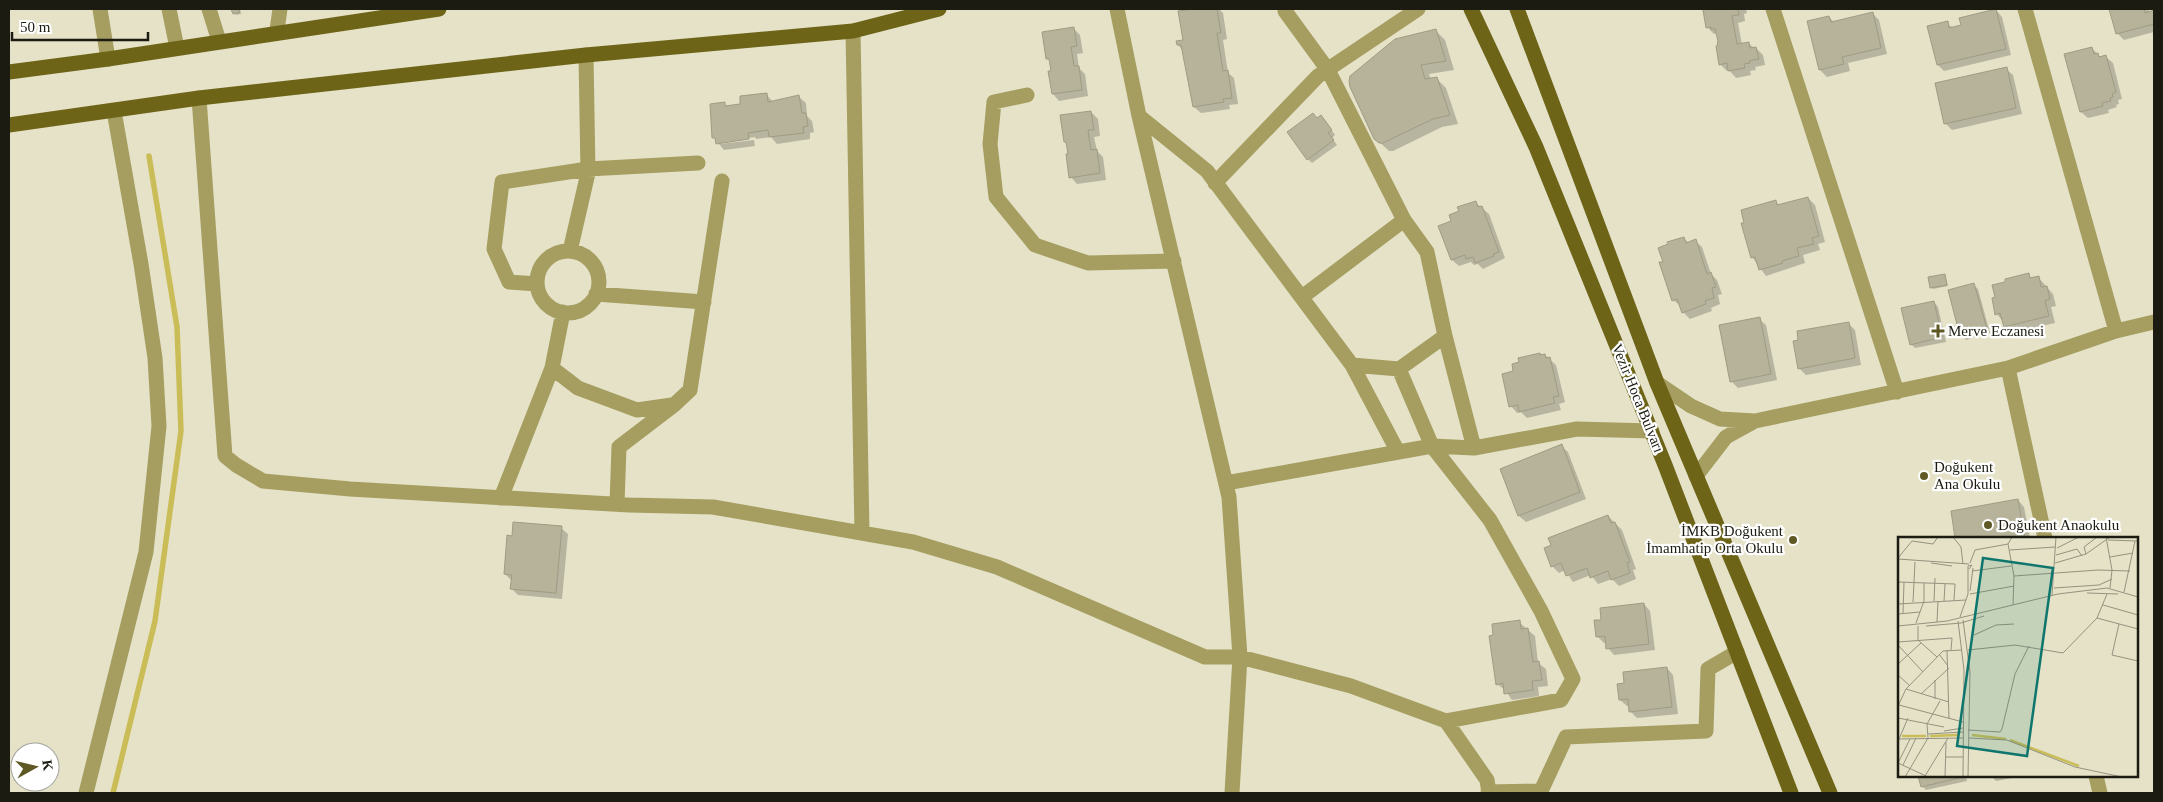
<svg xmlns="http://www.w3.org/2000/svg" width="2163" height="802" viewBox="0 0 2163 802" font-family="'Times New Roman',serif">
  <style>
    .shadow { fill: #0003 }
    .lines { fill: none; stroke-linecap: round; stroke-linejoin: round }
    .stream { stroke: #cabd58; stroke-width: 5.5 }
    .building { fill: #b6b39a; stroke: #9e9c83 }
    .minor { stroke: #a59e60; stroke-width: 15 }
    .major { stroke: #6d6418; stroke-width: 15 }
    .poi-dot { fill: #5e5824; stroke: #fff; stroke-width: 2 }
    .labels { text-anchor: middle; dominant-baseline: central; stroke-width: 4.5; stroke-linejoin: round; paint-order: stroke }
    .poi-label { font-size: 15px; fill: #1c1b11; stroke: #fff; text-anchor: start }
    .street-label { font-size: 15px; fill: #1c1b11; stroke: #fff }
    .inset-river { fill: none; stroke: #cabd58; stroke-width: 2.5 }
    .inset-road { fill: none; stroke: #95927f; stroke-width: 1 }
    .view { fill: #0f766e; fill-opacity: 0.15; stroke: #0f766e; stroke-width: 2.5 }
    .inset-edge { fill: none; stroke: #1c1b11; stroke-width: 2.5 }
  </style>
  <rect width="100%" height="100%" fill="#e5e2c8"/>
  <path class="shadow" d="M233,9h7l1,5 -5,1z
    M1201,9h18l4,4 4,26 -4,1 5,33 6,5 4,26 -9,1 1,4 -29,4 -7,-6 -11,-57 -5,-5 6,-4 -4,-29z
    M1707,9h39l1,4 -3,1 1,7 -7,2 4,22 6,-2 6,5h2l7,7 2,10 -10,2 1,3 -6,1 1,4 -15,3 -7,-8 -2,1 -7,-7 -3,-31 -3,1 -7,-7z
    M2111,9h37l2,4h4v19l-30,8 -7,-7z
    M1996,10l6,7 9,38 -67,16 -6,-6 9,-42 6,5 9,-2z
    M1872,13l7,7 8,34 -39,9 2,8 -23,6 -7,-7 -11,-48 20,-5 5,5z
    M1073,28l7,7 3,18 -6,1 2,14 6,6 3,22 -29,5 -6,-7 -1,-22 -2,-11 -3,-3z
    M1436,31l9,9 9,30 -25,4 2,6 6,-1 9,9 12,36 -16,3 -49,24h-4l-14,-13z
    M2092,48l9,10 5,-1 7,6 9,36 -4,1 1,4 -3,1 1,2 -9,3 1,3 -21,5 -7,-6z
    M2006,69l7,6 9,39 -70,16 -7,-7z
    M766,94l7,8 26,-5 7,6 1,13 5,5 2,11 -4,1v6l-33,5 -6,-7 -15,2 -1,-2 -38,5 3,2 34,-4 1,6 -31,4 -10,-12 10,-34 4,3 14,-2z
    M1091,112l7,7 2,17 -6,1 3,14 6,6 3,23 -29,4 -6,-7 -3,-33 -3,-2z
    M1317,119l8,2 10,14 -3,3 5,7 -25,18 -4,-4z
    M1808,198l7,7 10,37 -7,2 2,6 -17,5 2,8 -39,13 -14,-19 24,-55 4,4z
    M1475,202l14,12 16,44 -22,11 -5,-5 -4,1 -3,-3 -12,4 -7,-6 1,-38z
    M1683,238l6,5 6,-2 7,6 9,27 6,6 5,14 -4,1 2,9 -9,4 1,3 -22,8 -7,-7 -2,-6 -8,-6 -9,-38z
    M1945,275l3,11 -15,3 -2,-2z
    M2028,275l4,4 6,-2 15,17 3,12 -5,1 4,16 -43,10 -15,-19z
    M1973,284l5,5 12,44 -24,7 -4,-5z
    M1934,302l4,5 8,35 -31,6 -4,-4z
    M1759,319l7,6 11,55 -39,8 -7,-7z
    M1848,323l7,7 6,35 -55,10 -7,-7z
    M1539,354l6,1 11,10 9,37 -6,2 2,6 -34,8 -6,-6 -4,1 -6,-7 4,-34z
    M1561,446l7,6 18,47 -60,23 -7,-6 -18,-47z
    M2018,500l6,7 6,31h-73l-5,-26z
    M1608,516l14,14 14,39 -3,1 3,9 -17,7 -7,-7 -14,5 -7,-9 -18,7 -8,-12 -6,3 -7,-7z
    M561,528l7,6 -6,65 -44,-4 -6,-6v-8l-7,-7 8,-37z
    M1644,604l6,7 5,39 -41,5 -6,-7 -1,-6 -3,1 -7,-7 5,-15z
    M1519,622l16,14 3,27 8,6 2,17 -10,1 1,9 -27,4 -7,-10 -8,-6z
    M1667,668l6,7 5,39 -41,4 -6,-6 -1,-6h-3l-7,-6 6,-16z
    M1920,776h46l1,5 -41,9 -4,-4z
    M1991,776h32l-27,5z"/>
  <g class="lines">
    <path class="stream" d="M113,793l42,-172 26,-190 -4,-104 -28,-171"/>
  </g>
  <path class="building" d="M231,9h8l1,3 -7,2z
    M1193,9h24l4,24h-4l6,38 5,-1 4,28 -9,1 1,3 -31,5 -12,-62h-4l-1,-4 7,-1 -5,-29z
    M1706,9h32l1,6 -7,1 5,28 12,-2 1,6 6,-1 3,12 -10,2 1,2 -6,1 1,4 -17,3 -1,-8 -8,2 -3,-19h1l1,-5 -3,-12h-4v-2l-5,1 -3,-18z
    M1996,9l10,40 -69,16 -10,-39 21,-5 1,7 12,-3 -2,-7z
    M2109,9h35l1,4 9,-3v14l-38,10z
    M1873,12l8,36 -39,9 2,7 -25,6 -12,-49 22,-5 2,6z
    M1074,27l3,19 -6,1 3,19h5l3,24 -30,4 -4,-23h3l-2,-12h-3l-4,-27z
    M1436,29l10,32 -25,4 4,14 12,-2 13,38 -17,4 -50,24h-4l-5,-4 -24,-52 -1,-6 1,-5 45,-37z
    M2092,47l2,7 4,-1 1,4 7,-2 10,37 -4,2 1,3 -3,1 1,3 -9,2 1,3 -23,6 -16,-58z
    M2007,67l9,41 -72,16 -9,-41z
    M767,93l1,9 31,-7 3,18h4l2,13 -5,1 1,6 -35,4 -1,-7 -20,3 1,6 -33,5 -1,-6h-3l-2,-34 15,-2v4l15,-2v-8z
    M1091,111l3,19h-6l3,20 6,-1 3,24 -31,5 -3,-24h2l-2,-12h-2l-4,-27z
    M1313,113l4,5 4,-3 11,15 -4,3 6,7 -27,20 -20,-28z
    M1808,197l11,39 -7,2 2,6 -17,4 2,8 -17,5 1,2 -24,7 -4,-13 -4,1 -10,-35h3l-3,-13 35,-10 1,5z
    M1476,201l2,6 4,-1 17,46 -6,2 1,2 -19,7 -2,-6 -7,2 -1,-4 -14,5 -13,-34 13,-5 -2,-6 10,-4 -2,-4z
    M1684,237l2,6 10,-4 11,35 4,-2 5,15 -4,1 2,10 -9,3 1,3 -24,9 -5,-14 -5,2 -13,-39h4l-5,-14 10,-4 -1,-2z
    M2029,273l1,5 9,-2 2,11 6,-1 3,13 -5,2 4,15 -45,11 -4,-14 -5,2 -3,-17 3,-1 -3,-12 13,-3v-3z
    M1945,274l2,11 -17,3 -2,-11z
    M1974,283l13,46 -27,7 -12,-46z
    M1934,301l8,36 -32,8 -9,-37z
    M1760,317l11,57 -41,8 -11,-57z
    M1849,322l6,36 -57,11 -5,-28 5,-1 -1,-9z
    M1540,353v2l5,-1 1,4 4,-1 9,39 -6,1 2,6 -36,9 -1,-7 -9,2 -7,-33 11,-3 -1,-7 7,-2 -1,-4z
    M1562,444l18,48 -62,24 -18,-47z
    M2018,499l7,39h-70l-4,-27z
    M1608,515l3,8 4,-1 15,40 -3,1 3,10 -19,7 -3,-9 -18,7 -3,-10 -21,8 -5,-13 -10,4 -7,-19 7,-3 -3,-7z
    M513,522l49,4 -6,67 -46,-4 2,-14 -8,-1 3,-39 5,1z
    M1644,603l5,41 -43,5 -1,-13 -9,1 -2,-17h7l-1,-12z
    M1520,620l1,9 7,-1 5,34 6,-1 3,19 -10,1 1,9 -29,4 -1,-11 -7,2 -7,-49 4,-1 -1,-11z
    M1667,667l5,40 -43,5 -1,-13 -9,1 -2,-16 7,-1 -1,-11z
    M1918,776h45v1l-42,10z"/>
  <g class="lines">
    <path class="minor" d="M100,9l8,50
      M169,9l8,39
      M209,9l10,32
      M1117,9l22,107 90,381 11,160 -8,136
      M1773,9l124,383
      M2025,9l91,322
      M1285,11l43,59 76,150 23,32 18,84 29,112
      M279,31l-2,-1 3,-21
      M853,31l9,502
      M1027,95l-33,7 -4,42 6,53 39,48 53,18 86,-2
      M199,98l26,358 11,9 27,16 87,8 279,16 84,2 200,35 84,25 208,90h35l111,29 95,35 41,59 2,13
      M1139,116l68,55 145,194 47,4 33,77 58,74 51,91 32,68 -12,21 -115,21
      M1215,183l103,-107 100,-67
      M570,251l18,-78 -2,-118
      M537 282a31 31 0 1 1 62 0a31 31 0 1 1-62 0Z
      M537,284l-28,-2 -15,-33 8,-67 86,-13 110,-6
      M596,294l108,8
      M1302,297l102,-77
      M1352,365l46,87
      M552,368l26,20 59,22 35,-5
      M2008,368l37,170
      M1399,369l46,-33
      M1657,383l34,23 29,13 35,2 253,-53 108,-37 38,-9
      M1696,476l30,-39 29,-16
      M1226,483l206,-37 42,2 103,-19 75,2
      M501,498l51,-130 11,-56
      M617,504l2,-57 55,-42 16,-15 32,-209
      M2096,776l4,17
      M1488,792l53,-1 25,-54 140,-6 2,-62 29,-17
      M86,793l60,-241 13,-126 -4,-68 -14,-94 -27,-153"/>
    <path class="major" d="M1471,9l65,138 129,318 126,328
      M1517,9l140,374 173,410
      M9,72l99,-13 331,-50
      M9,125l190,-27 387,-43 267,-24 86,-22"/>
  </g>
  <g class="poi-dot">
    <path d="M1935.5 323.5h5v5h5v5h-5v5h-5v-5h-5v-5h5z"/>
    <circle cx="1924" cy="476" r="5"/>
    <circle cx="1988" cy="525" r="5"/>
    <circle cx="1793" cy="540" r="5"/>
  </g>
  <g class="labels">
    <g class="poi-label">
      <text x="1948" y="331">Merve Eczanesi</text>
      <text x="1934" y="467">Doğukent<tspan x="1934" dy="17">Ana Okulu</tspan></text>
      <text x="1998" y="525">Doğukent Anaokulu</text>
      <text x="1783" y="531" text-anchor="end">İMKB Doğukent<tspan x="1783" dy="17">İmamhatip Orta Okulu</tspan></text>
    </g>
    <g class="street-label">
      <text transform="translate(1638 398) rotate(68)">Vezir Hoca Bulvarı</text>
    </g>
  </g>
  <g transform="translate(1898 537)">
    <rect width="240" height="240" fill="#e5e2c8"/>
    <path class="inset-river" d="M74,198l34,4M4,199h24M32,199l29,-1M112,203l69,26"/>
    <path class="inset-road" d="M55,0l8,10 2,17M208,0l6,33 -2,18M210,3l30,1M110,7l6,32 -1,29M159,11l22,-11M112,13l45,-3M188,17l-2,-7 13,-10M158,18l21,-6 5,7M212,20l23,-4M0,21l14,-17 21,3 5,-7M0,22l71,5M33,26l21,3M72,26l5,-13 33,-6 4,-7M157,26l31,-9 24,-17M74,34l39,-5M116,39l84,-6 32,1M0,45l57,2 -1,16M156,51l45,-3 13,-6M72,54l3,-23M226,55l11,-51M189,56l31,1M72,57l44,-8M154,58l4,-58M36,64l1,-23M46,64l1,-17M15,65l2,-40M0,67l68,-4M205,68l35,10M5,76l1,-31M0,77l22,-2M62,80l8,-23v-28l4,-1 -3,4M199,81l41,11M65,83l7,52 -2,105M60,84l6,49 -1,107M39,85l1,-21M18,86l8,-22v-18M221,87l-7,31 26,6M0,89l49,-5 111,-27 49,-6 31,9M20,89v14l19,17M28,89l35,-3 23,-7M76,98l22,-10 18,-1M0,105l54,-4 -1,12M0,108l25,27M49,113l2,69M70,113l47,-5 48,8 34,-35 10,-24M41,117l9,12M0,127l23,-21M0,138l12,11M8,152l43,13M23,157l28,-26M37,162v-19M1,168l64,17M0,169l8,-17 37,-38 19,-1M0,181l46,9M70,193l32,2 2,-3 13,-55 14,-28M46,194l19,-3M30,197l35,-2M71,201l38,2 68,27 47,10M0,202l65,-1M1,202l9,-21M47,220h18M0,226l28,13M0,226l12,-24M5,228l13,-27M27,239l23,-38M7,240l23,-39 -1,-14 13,-23M47,240l1,-35"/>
    <path class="view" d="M85,21l70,10 -26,188 -70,-10z"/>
    <rect width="240" height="240" class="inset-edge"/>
  </g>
  <rect width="2163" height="802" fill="none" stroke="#1c1b11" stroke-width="20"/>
  <g transform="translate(35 767) rotate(82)"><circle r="24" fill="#ffffff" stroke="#a4a4a0"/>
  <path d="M0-4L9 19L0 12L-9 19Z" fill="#5e5824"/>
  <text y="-8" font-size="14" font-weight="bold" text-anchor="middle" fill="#1c1b11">K</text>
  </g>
  <path d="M12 32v8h136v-8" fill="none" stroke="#1c1b11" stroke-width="2.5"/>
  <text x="20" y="32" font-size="15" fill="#1c1b11" stroke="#ffffff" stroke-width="4" paint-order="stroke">50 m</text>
</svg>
